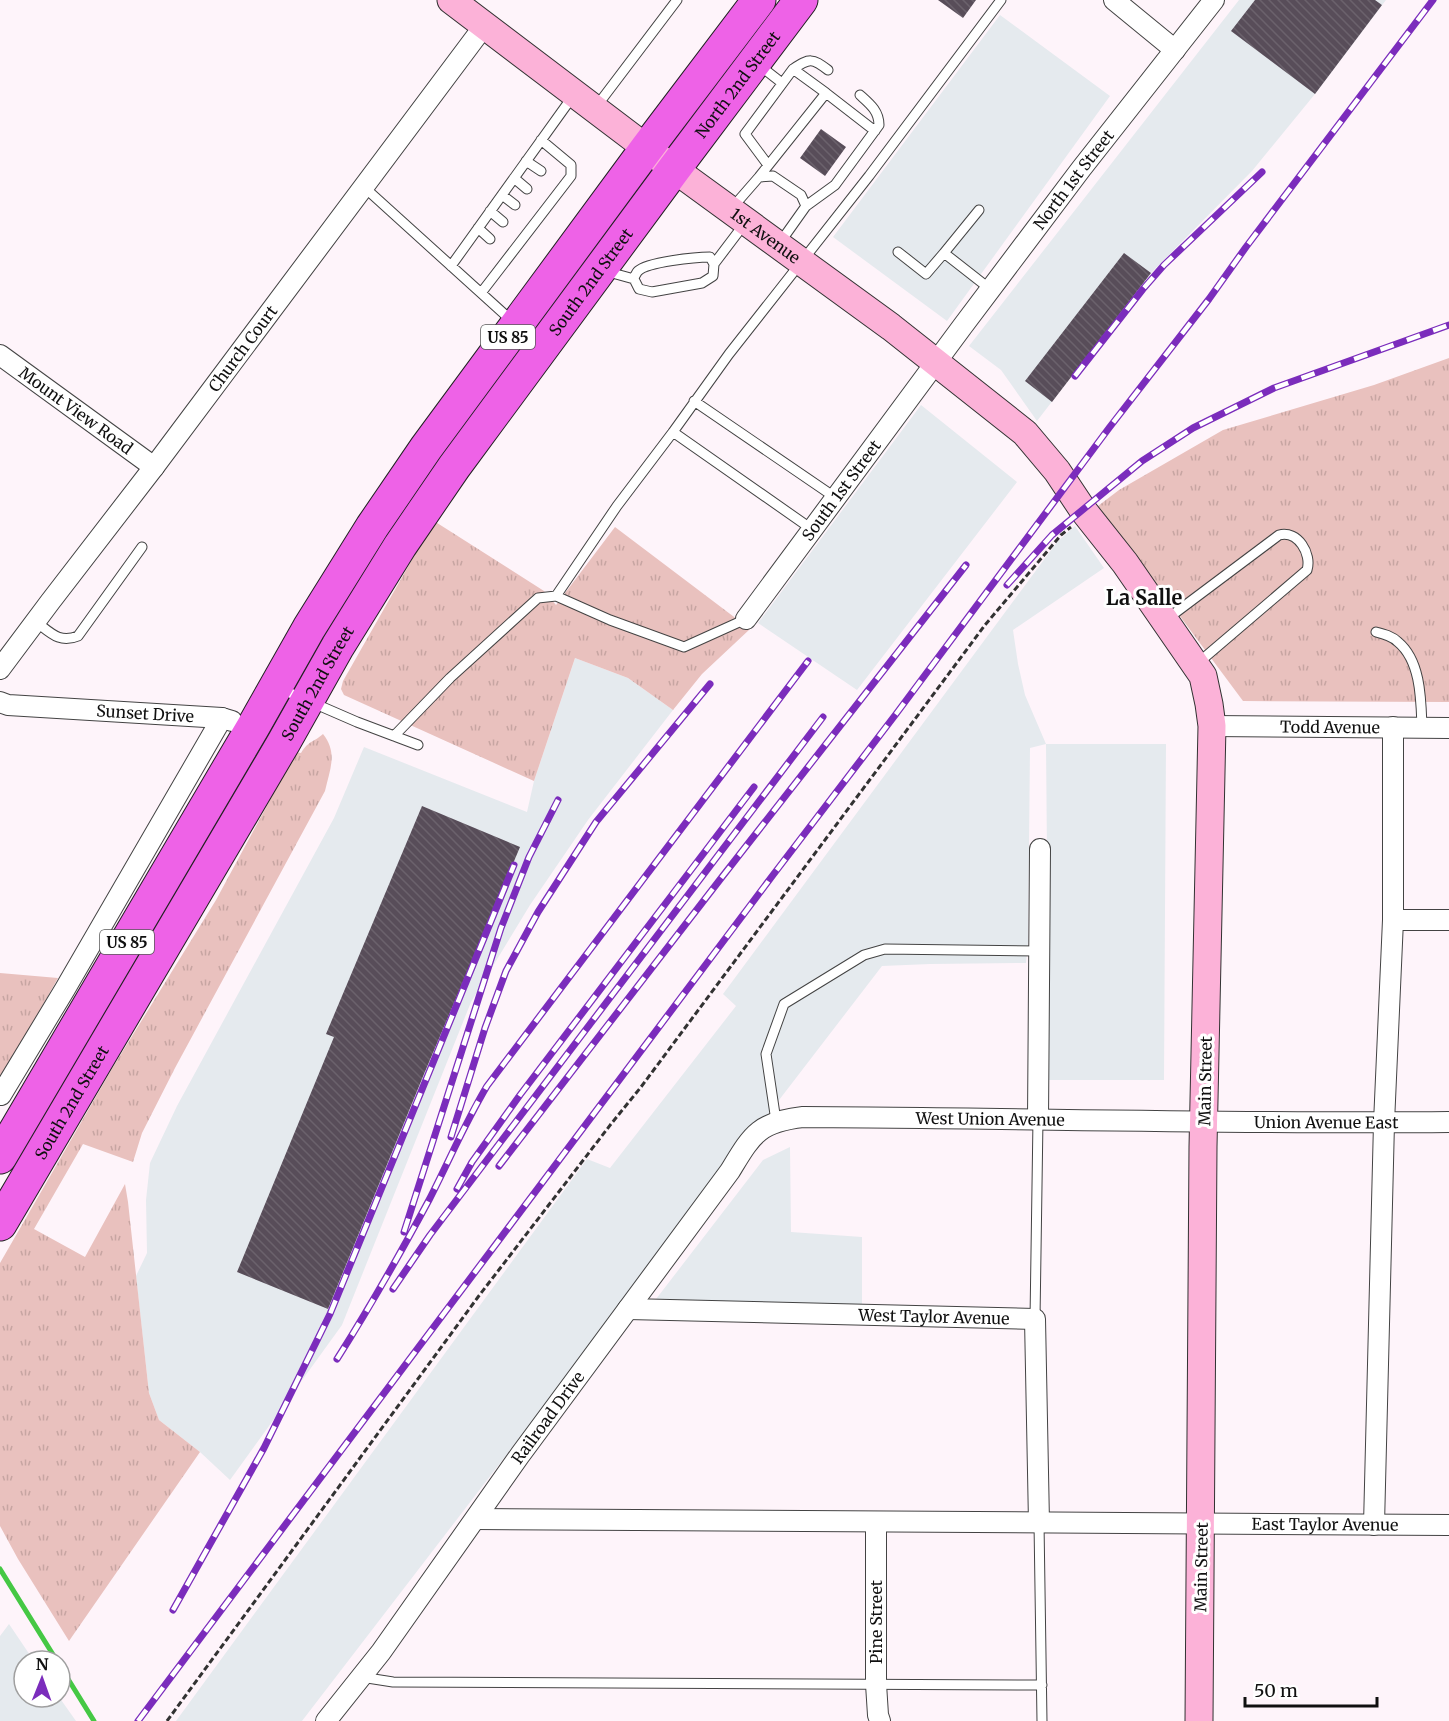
<svg xmlns="http://www.w3.org/2000/svg" width="1449" height="1721" viewBox="0 0 1449 1721" font-family="Merriweather,serif">
  <style>
    .industrial { fill: #e5eaee }
    .grass { fill: url(#grass-tufts) }
    .lines { fill: none; stroke-linecap: round; stroke-linejoin: round }
    .stream { stroke: #45c844; stroke-width: 5 }
    .building { fill: url(#building-back-hatch) }
    .lane-casing { stroke: #434343; stroke-width: 11 }
    .street-casing { stroke: #434343; stroke-width: 22 }
    .secondary-casing { stroke: #323232; stroke-width: 29 }
    .highway-casing { stroke: #212121; stroke-width: 35 }
    .path { stroke: #323232; stroke-width: 3; stroke-dasharray: 6 3; stroke-linecap: butt }
    .lane { stroke: #fff; stroke-width: 9 }
    .street { stroke: #fff; stroke-width: 20 }
    .secondary { stroke: #fcb2d8; stroke-width: 27 }
    .highway { stroke: #ee62e7; stroke-width: 33 }
    .rail-casing { stroke: #7b2cbc; stroke-width: 7 }
    .rail { stroke: #fff; stroke-width: 4.5; stroke-dasharray: 14; stroke-linecap: butt }
    .labels { text-anchor: middle; dominant-baseline: central; stroke-width: 6; stroke-linejoin: round; paint-order: stroke }
    .shield { fill: #fff; stroke: #585858; stroke-width: 1.5 }
    .shield-label { font-size: 15px; font-weight: bold; fill: #101010 }
    .street-label { font-size: 16px; fill: #101010; stroke: #fff }
    .quarter-label { font-size: 20px; font-weight: bold; fill: #101010; stroke: #fff }
  </style>
  <defs>
    <pattern id="grass-tufts" width="24" height="20" patternUnits="userSpaceOnUse" patternTransform="scale(1.5)"><rect width="24" height="20" fill="#e9c1be"/><path d="M3 7l-1-3M5 7V3M7 7l1-3M15 17l-1-3M17 17v-4M19 17l1-3" fill="none" stroke="#c7a5a2"/></pattern>
    <pattern id="building-back-hatch" width="6" height="6" patternUnits="userSpaceOnUse" patternTransform="scale(1.5)"><rect width="6" height="6" fill="#584d59"/><path d="M-1 5l2 2M0 0l6 6M5-1l2 2" fill="none" stroke="#6b626c"/></pattern>
  </defs>
  <rect width="100%" height="100%" fill="#fef4fa"/>
  <path class="industrial" d="M1239,0h147l-71,94 -63,77 -101,102 -114,148 -36,-51 -32,-24z
    M1000,15l110,81 -163,225 -114,-84z
    M921,405l96,77 -160,208 -99,-67z
    M1075,526l29,42 -91,62 5,34 7,31 21,49h120l-2,336h-115l-3,-336 -16,4 -2,195 -2,20 -96,1 -48,2 -580,755h-126l411,-562 23,9 126,-162 -13,-12 334,-452z
    M575,658l53,20 45,32 -85,110 -58,85 -59,97 -129,323 -112,155 -30,-28 -41,-32 -10,-27 -13,-117 11,-23 -1,-53 4,-37 27,-57 157,-288 30,-71 163,65 7,-31z
    M790,1147l1,85 71,5v71l-209,-5 110,-143z
    M9,1624l25,37h-10v36h35l17,24h-76v-85z"/>
  <path class="grass" d="M1449,358v344l-206,-1 -145,-195 21,-16 104,-60 151,-45z
    M434,521l110,70 12,14 59,-78 135,102 -48,45 -29,36 -45,-32 -53,-20 -41,123 -190,-86 -3,-6 2,-8z
    M323,734c15,19 7,35 2,57l-150,277 -33,65 -9,29 -50,-18 -49,85 51,28 40,-73 3,18 21,191 10,27 41,32 -131,189 -51,-82 -18,-33v-263l113,-196 103,-167 80,-148 5,1c8,-13 12,-10 22,-19z
    M0,973l58,5 -56,100h-2z"/>
  <g class="lines">
    <path class="stream" d="M0,1569l57,92
      M60,1666l34,55"/>
  </g>
  <path class="building" d="M938,0h38l-13,18z
    M1255,0h120l7,5 -67,89 -84,-63z
    M821,129l25,18 -21,29 -25,-18z
    M1124,253l27,20 -99,129 -27,-21z
    M422,806l98,41 -96,227 -96,235 -91,-37 97,-235 -8,-3z"/>
  <g class="lines">
    <defs>
      <path id="lane" d="M759,65l23,18
        M793,69c17,-11 19,-11 35,1
        M826,93l49,38
        M596,107l81,-107
        M526,161l15,10
        M759,177l14,-1 28,19 5,11 -27,38
        M514,178l13,11
        M364,187l149,135
        M502,195l13,10
        M806,206l29,-21 44,-60c0,-14 -9,-21 -19,-30
        M732,208l27,-31 67,-84 -33,-24 -48,65 23,31
        M979,210l-35,43 46,36
        M490,211l13,11
        M478,228l12,11
        M898,252l28,22 18,-21
        M714,264l31,-41
        M451,266l122,-170
        M605,271l29,8 5,10 13,3 50,-9 11,-7 1,-12 -4,-7c-14,0 -63,5 -72,14 -1,1 -4,6 -4,8
        M481,293l90,-117v-11l-30,-25
        M694,401l142,97
        M673,432l140,98
        M556,596l61,-90 56,-74 56,-78 140,-178 132,-176
        M1167,619l112,-84c19,-5 33,19 28,35l-109,93
        M35,621c15,11 24,23 43,15l64,-89
        M1376,632c8,2 16,4 22,10 23,19 23,58 24,85
        M281,689l76,33 61,23
        M394,736l56,-58 88,-80 18,-2 54,24 74,27 62,-28
        M776,1121l-10,-67 18,-50 80,-49 21,-6 154,2
        M1035,1319l3,-200
        M1039,1523l3,198
        M361,1677l32,5 649,3"/>
      <g id="street">
        <path d="M1114,0l61,50"/>
        <path id="s1" d="M0,355l154,112"/>
        <path id="s2" d="M746,619l216,-292 119,-158 133,-169"/>
        <path id="s3" d="M0,669l50,-67 104,-135 330,-441"/>
        <path id="s4" d="M0,702l8,3 214,13 10,3"/>
        <path id="s5" d="M1212,726l237,2"/>
        <path d="M1393,920h56"/>
        <path d="M1,1095l64,-106 157,-271"/>
        <path d="M1038,1119l2,-270"/>
        <path id="s6" d="M628,1309l407,10 4,204"/>
        <path id="s7" d="M476,1519l973,6"/>
        <path d="M876,1522v162l2,31 2,6"/>
        <path d="M1374,1525l10,-402 9,-203v-193"/>
        <path id="s8" d="M326,1721l55,-69 139,-197 210,-284c22,-36 28,-49 73,-54 216,1 431,7 646,5"/>
      </g>
      <g id="secondary">
        <path id="s9" d="M451,0l223,169 217,158 134,106 32,38 26,39 42,53 78,113 6,28 3,22 -9,421 -4,574"/>
      </g>
      <g id="highway">
        <path d="M0,1157l253,-430 56,-99 63,-101 54,-79 221,-300 112,-148"/>
        <path id="s10" d="M0,1224l284,-482 54,-96 62,-100 54,-79 220,-298 127,-169"/>
      </g>
    </defs>
    <use href="#lane" class="lane-casing"/>
    <use href="#street" class="street-casing"/>
    <use href="#secondary" class="secondary-casing"/>
    <use href="#highway" class="highway-casing"/>
    <path class="path" d="M167,1721l311,-424 133,-173 30,-37 344,-462 76,-90 10,-8"/>
    <use href="#lane" class="lane"/>
    <use href="#street" class="street"/>
    <use href="#secondary" class="secondary"/>
    <use href="#highway" class="highway"/>
    <defs>
      <path id="rail" d="M1075,376l68,-87 21,-24 98,-93
        M1007,585l45,-50 90,-74 51,-33 81,-40 175,-63
        M451,1137l34,-109 21,-57 32,-59 58,-90 114,-138
        M499,1166l223,-289 244,-312
        M457,1189l15,-27 48,-67 234,-308
        M404,1232l97,-304 28,-71 29,-57
        M393,1289l37,-54 393,-518
        M337,1359c33,-52 63,-105 92,-159 20,-39 36,-77 58,-114l321,-425
        M173,1610l91,-162 66,-134 184,-449
        M138,1721l635,-846 123,-161 213,-286 100,-129 37,-52 187,-247"/>
    </defs>
    <use href="#rail" class="rail-casing"/>
    <use href="#rail" class="rail"/>
  </g>
  <g class="labels">
    <g class="shield">
      <rect x="481" y="325" width="54" height="24" rx="4.5"/>
      <rect x="100" y="930" width="54" height="24" rx="4.5"/>
    </g>
    <g class="shield-label">
      <text x="508" y="337">US 85</text>
      <text x="127" y="942">US 85</text>
    </g>
    <g class="street-label">
      <text stroke="none"><textPath href="#s10" startOffset="1359">North 2nd Street</textPath></text>
      <text stroke="none"><textPath href="#s2" startOffset="548">North 1st Street</textPath></text>
      <text stroke="none"><textPath href="#s9" startOffset="393">1st Avenue</textPath></text>
      <text stroke="none"><textPath href="#s10" startOffset="1113">South 2nd Street</textPath></text>
      <text stroke="none"><textPath href="#s3" startOffset="402">Church Court</textPath></text>
      <text stroke="none"><textPath href="#s1" startOffset="94">Mount View Road</textPath></text>
      <text stroke="none"><textPath href="#s2" startOffset="160">South 1st Street</textPath></text>
      <text stroke="none"><textPath href="#s10" startOffset="627">South 2nd Street</textPath></text>
      <text stroke="none"><textPath href="#s4" startOffset="146">Sunset Drive</textPath></text>
      <text stroke="none"><textPath href="#s5" startOffset="118">Todd Avenue</textPath></text>
      <text transform="translate(1205 1081) rotate(-89)">Main Street</text>
      <text stroke="none"><textPath href="#s10" startOffset="141">South 2nd Street</textPath></text>
      <text stroke="none"><textPath href="#s8" startOffset="966">West Union Avenue</textPath></text>
      <text stroke="none"><textPath href="#s8" startOffset="1302">Union Avenue East</textPath></text>
      <text stroke="none"><textPath href="#s6" startOffset="306">West Taylor Avenue</textPath></text>
      <text stroke="none"><textPath href="#s8" startOffset="376">Railroad Drive</textPath></text>
      <text stroke="none"><textPath href="#s7" startOffset="849">East Taylor Avenue</textPath></text>
      <text transform="translate(1201 1567) rotate(-89)">Main Street</text>
      <text transform="translate(876 1622) rotate(-90)">Pine Street</text>
    </g>
    <g class="quarter-label">
      <text x="1144" y="597">La Salle</text>
    </g>
  </g>
  <g transform="translate(42 1679) rotate(1)"><circle r="28" fill="#ffffff" stroke="#9f9f9f" stroke-width="1.5"/>
  <path d="M0-4.5L10 22L0 15L-10 22Z" fill="#7b2cbc"/>
  <text y="-9" font-size="16" font-weight="bold" text-anchor="middle" fill="#101010">N</text>
  </g>
  <path d="M1245 1697v9h132v-9" fill="none" stroke="#101010" stroke-width="3"/>
  <text x="1254" y="1697" font-size="18" fill="#101010" stroke="#ffffff" stroke-width="4.5" paint-order="stroke">50 m</text>
</svg>
